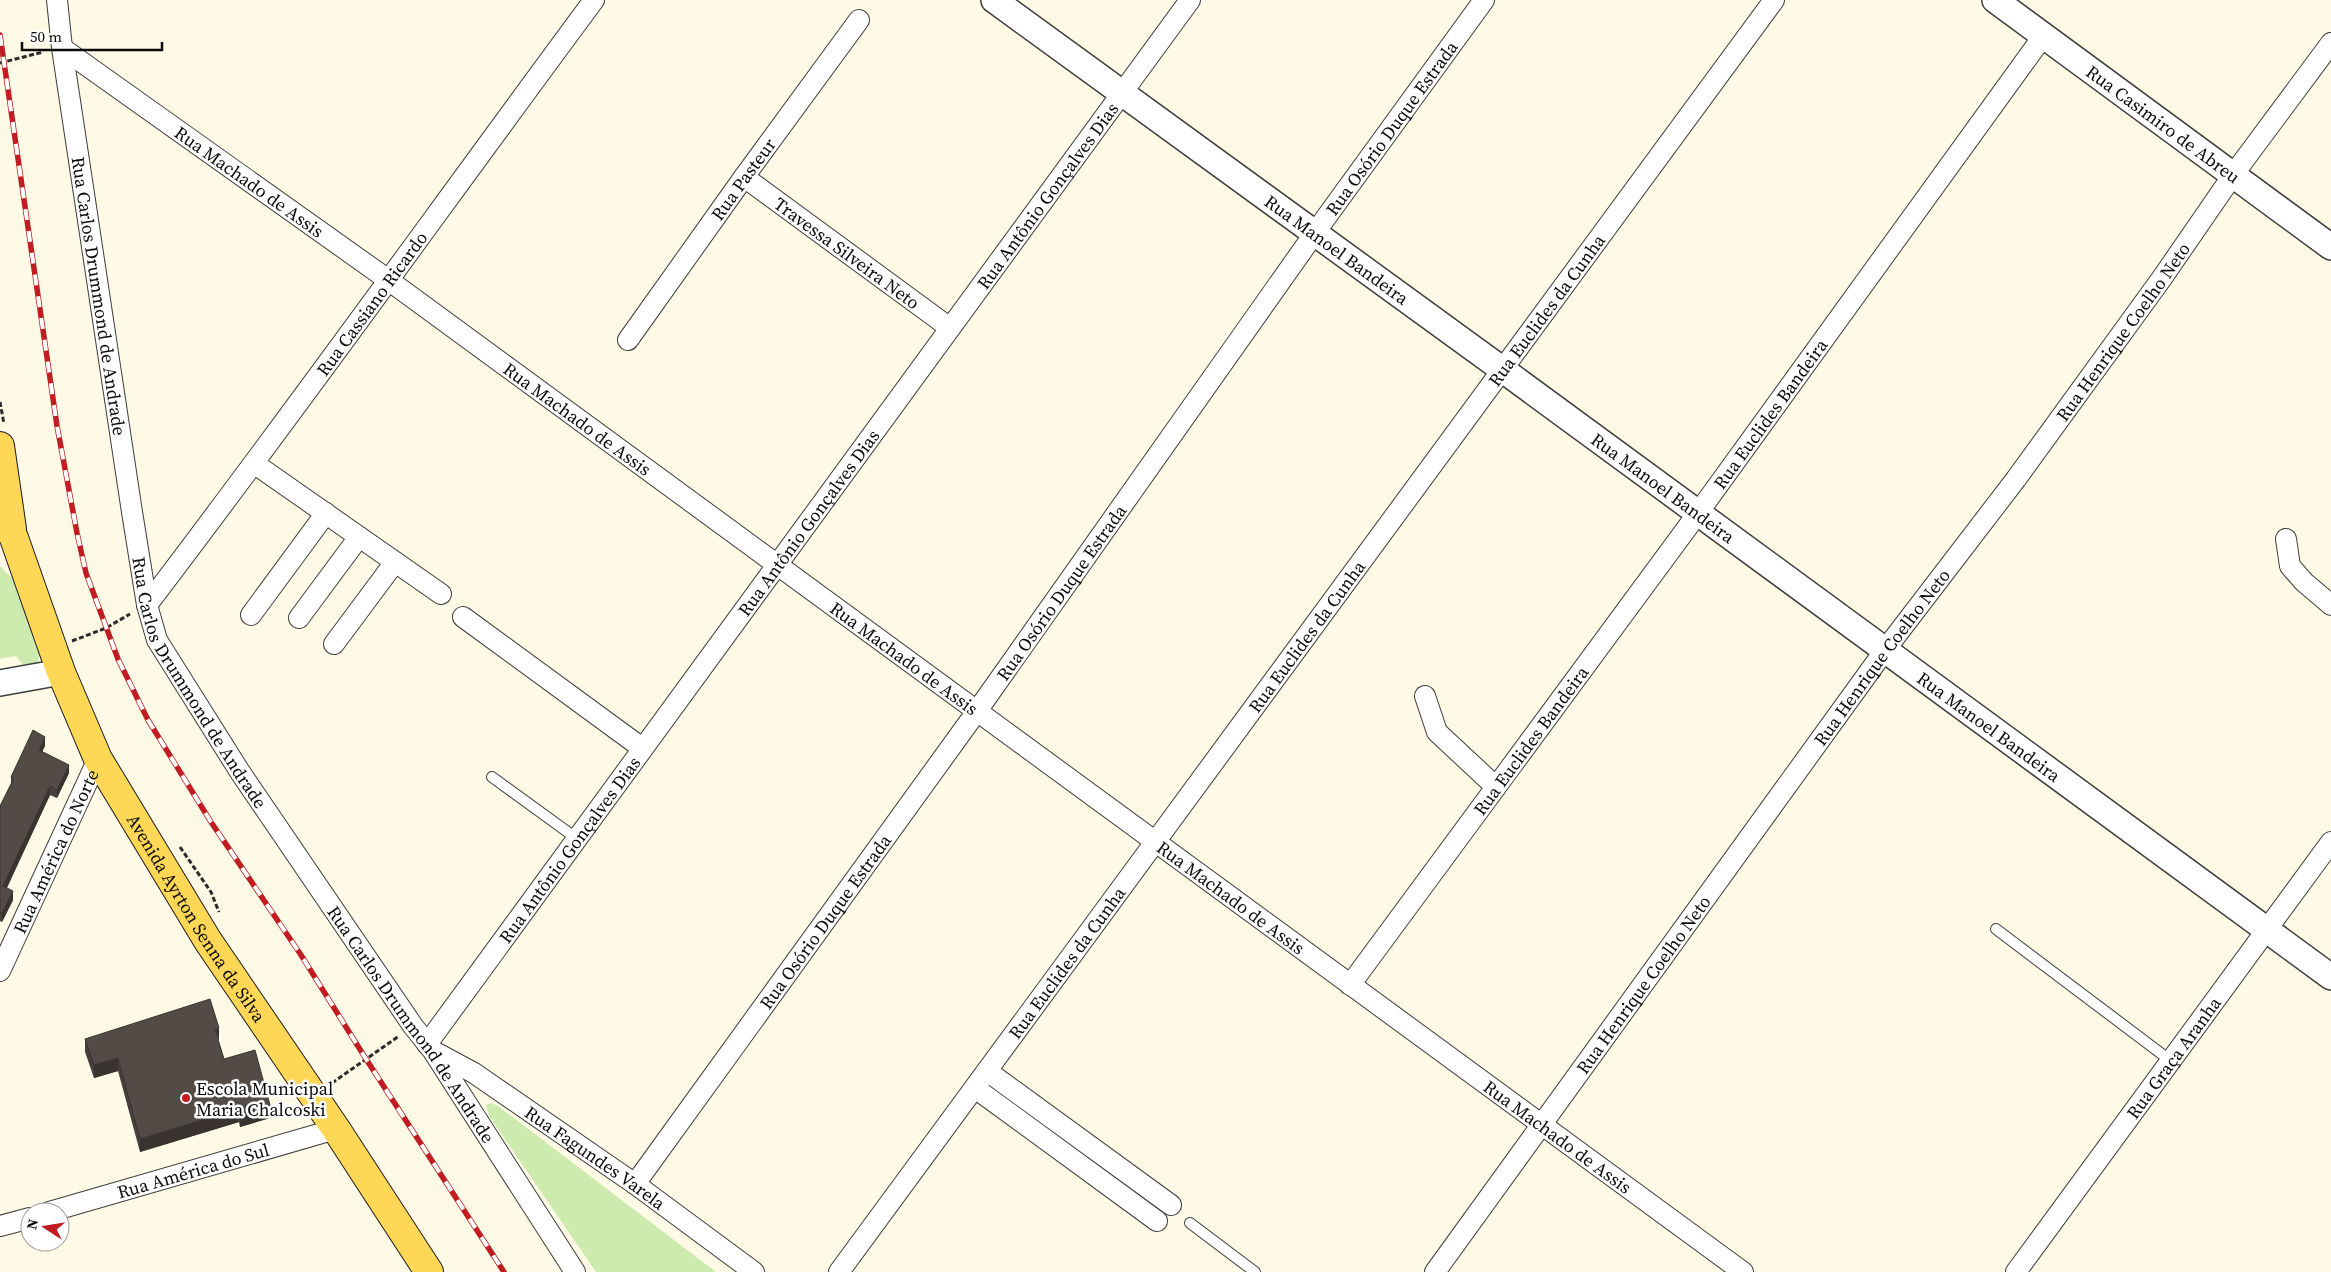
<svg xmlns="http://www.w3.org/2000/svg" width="2331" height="1272" viewBox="0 0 2331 1272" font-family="'Source Serif 4',serif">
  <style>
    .green { fill: #cdeaaf }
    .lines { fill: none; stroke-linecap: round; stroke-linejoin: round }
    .service-casing { stroke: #3d3d3d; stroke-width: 12 }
    .minor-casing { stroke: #3d3d3d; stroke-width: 22 }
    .tertiary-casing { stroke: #3d3d3d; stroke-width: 28 }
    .primary-casing { stroke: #1b1b1b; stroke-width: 30 }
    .path { stroke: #2c2c2c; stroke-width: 3; stroke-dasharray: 5 2.5; stroke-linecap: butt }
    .service { stroke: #fff; stroke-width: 10 }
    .minor { stroke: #fff; stroke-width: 20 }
    .tertiary { stroke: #fff; stroke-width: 25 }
    .primary { stroke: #ffd756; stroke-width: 28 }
    .rail-casing { stroke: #c01c22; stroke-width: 5.5 }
    .rail { stroke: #fff; stroke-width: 4; stroke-dasharray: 11; stroke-linecap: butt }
    .wall { fill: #47403c }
    .shaded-wall { fill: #3a3431 }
    .building { fill: #534b46; stroke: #3a3431 }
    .poi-dot { fill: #c01c22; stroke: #fff; stroke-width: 2 }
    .labels { text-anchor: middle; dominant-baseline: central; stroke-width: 5; stroke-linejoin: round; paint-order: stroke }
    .street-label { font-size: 18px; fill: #0a0a0a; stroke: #fff }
    .poi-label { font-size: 18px; fill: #0a0a0a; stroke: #fff; text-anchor: start }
  </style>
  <rect width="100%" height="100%" fill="#fffae6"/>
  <path class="green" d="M0,566l13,13 27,74 -3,12 -10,5 -11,-14 -16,3z
    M491,1103l7,3 218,166h-120l-107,-156 -3,-11z"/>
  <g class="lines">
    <defs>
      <path id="service" d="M492,777l84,61
        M1996,929l175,132
        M1190,1223l65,49"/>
      <g id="minor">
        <path id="s1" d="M57,0l5,48 70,464 15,93 10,35 83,132 173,254 20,25 142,221"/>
        <path id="s2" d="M62,48l325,231 1356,993"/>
        <path id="s3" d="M744,177l206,151"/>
        <path id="s4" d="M628,340l116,-163 115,-157"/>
        <path d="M255,464l186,130"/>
        <path d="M2286,539l4,27 14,16 27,23"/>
        <path id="s5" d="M147,605c152,-199 298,-404 447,-605"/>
        <path d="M251,615l75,-102"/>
        <path d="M463,617l179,131"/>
        <path d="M299,618l60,-81"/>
        <path d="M334,644l61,-82"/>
        <path d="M1425,696l12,36 59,55"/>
        <path id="s6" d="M0,971l98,-212"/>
        <path id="s7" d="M1350,985l348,-472 346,-478"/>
        <path id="s8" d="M427,1044l763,-1044"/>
        <path id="s9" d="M435,1052l39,21 161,111 119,88"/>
        <path d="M987,1071l184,134"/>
        <path d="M975,1088l182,133"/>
        <path id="s10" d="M635,1184l342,-473 337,-477 170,-234"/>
        <path id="s11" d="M49,1212l287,-83"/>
        <path d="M0,1226l30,-8"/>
        <path id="s12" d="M839,1272l935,-1272"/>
        <path id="s13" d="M1435,1272l450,-622 131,-171 146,-201 71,-103 98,-132"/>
        <path id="s14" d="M2016,1272l315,-430"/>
      </g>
      <g id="tertiary">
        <path id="s15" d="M994,0l509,370 828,607"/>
        <path id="s16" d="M1995,0l336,247"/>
        <path d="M0,683l61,-11"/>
      </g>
      <g id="primary">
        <path d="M0,446l12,83"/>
        <path id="s17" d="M0,511l14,27 47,134 37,87 110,182 128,188 93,143"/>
      </g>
    </defs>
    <use href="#service" class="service-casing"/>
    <use href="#minor" class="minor-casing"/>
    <use href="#tertiary" class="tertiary-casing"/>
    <use href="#primary" class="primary-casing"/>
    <path class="path" d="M0,63l43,-11
      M0,402l4,22
      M72,641l34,-13 24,-14
      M180,847l31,45 8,20
      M332,1083l67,-47"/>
    <use href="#service" class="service"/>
    <use href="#minor" class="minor"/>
    <use href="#tertiary" class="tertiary"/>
    <use href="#primary" class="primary"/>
    <defs>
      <path id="rail" d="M0,35l57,391 20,107 9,40 32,86 30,61 63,102 90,133 65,104 138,213"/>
    </defs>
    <use href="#rail" class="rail-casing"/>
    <use href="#rail" class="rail"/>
  </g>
  <path class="wall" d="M45,746l-3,5 27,22 -12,25 -7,-3 -43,93 6,12 -11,22 -2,-1v-115l11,-21v-8z
    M85,1039l134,3 5,17 46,59 -30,9 -1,-5 -99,30 -22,-81 -24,7 -9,-26z"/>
  <path class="shaded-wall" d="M45,737v9l-6,12v-8z
    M69,765v8l-12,25v-8z
    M50,786v9l-47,100v-9z
    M13,891v9l-11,22v-9z
    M219,1028v13l-4,-11z
    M118,1058v13l-24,7v-13z
    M270,1105v13l-30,9v-13z
    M239,1109v13l-99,30v-13z"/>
  <path class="building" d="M33,730l12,7 -6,13 30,15 -12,25 -7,-4 -47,100 10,5 -11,22h-2v-107l14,-28 -3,-1z
    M210,999l9,29 -4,2 9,29 31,-9 15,55 -30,9 -1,-5 -99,30 -22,-81 -24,7 -9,-26z"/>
  <circle class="poi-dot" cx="186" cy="1098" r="5"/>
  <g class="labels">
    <g class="street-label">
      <text stroke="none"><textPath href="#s16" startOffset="209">Rua Casimiro de Abreu</textPath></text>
      <text stroke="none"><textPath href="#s10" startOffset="1299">Rua Osório Duque Estrada</textPath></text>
      <text stroke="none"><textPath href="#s4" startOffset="198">Rua Pasteur</textPath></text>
      <text stroke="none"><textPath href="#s2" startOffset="230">Rua Machado de Assis</textPath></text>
      <text stroke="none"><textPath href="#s8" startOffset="1051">Rua Antônio Gonçalves Dias</textPath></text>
      <text stroke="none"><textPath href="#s15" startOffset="424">Rua Manoel Bandeira</textPath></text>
      <text stroke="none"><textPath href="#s3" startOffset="128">Travessa Silveira Neto</textPath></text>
      <text stroke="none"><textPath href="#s1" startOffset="299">Rua Carlos Drummond de Andrade</textPath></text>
      <text stroke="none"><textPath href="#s5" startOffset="376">Rua Cassiano Ricardo</textPath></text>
      <text stroke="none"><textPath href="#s12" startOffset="1194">Rua Euclides da Cunha</textPath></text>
      <text stroke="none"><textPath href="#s13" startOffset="1165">Rua Henrique Coelho Neto</textPath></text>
      <text stroke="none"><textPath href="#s7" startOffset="709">Rua Euclides Bandeira</textPath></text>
      <text stroke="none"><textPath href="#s2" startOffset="635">Rua Machado de Assis</textPath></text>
      <text stroke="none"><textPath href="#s15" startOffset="828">Rua Manoel Bandeira</textPath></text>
      <text stroke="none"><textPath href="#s8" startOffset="646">Rua Antônio Gonçalves Dias</textPath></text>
      <text stroke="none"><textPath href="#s10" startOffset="729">Rua Osório Duque Estrada</textPath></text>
      <text stroke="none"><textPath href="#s12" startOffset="789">Rua Euclides da Cunha</textPath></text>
      <text stroke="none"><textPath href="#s13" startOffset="760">Rua Henrique Coelho Neto</textPath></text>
      <text stroke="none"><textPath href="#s2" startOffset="1040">Rua Machado de Assis</textPath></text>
      <text stroke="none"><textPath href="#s1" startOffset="704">Rua Carlos Drummond de Andrade</textPath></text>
      <text stroke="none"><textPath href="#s15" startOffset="1232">Rua Manoel Bandeira</textPath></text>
      <text stroke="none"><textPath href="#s7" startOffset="304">Rua Euclides Bandeira</textPath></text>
      <text stroke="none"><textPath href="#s8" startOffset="241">Rua Antônio Gonçalves Dias</textPath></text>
      <text stroke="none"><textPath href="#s6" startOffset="132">Rua América do Norte</textPath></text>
      <text stroke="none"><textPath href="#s2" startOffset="1445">Rua Machado de Assis</textPath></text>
      <text stroke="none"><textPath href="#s17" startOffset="454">Avenida Ayrton Senna da Silva</textPath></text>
      <text stroke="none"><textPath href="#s10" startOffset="324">Rua Osório Duque Estrada</textPath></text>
      <text stroke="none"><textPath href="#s12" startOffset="384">Rua Euclides da Cunha</textPath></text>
      <text stroke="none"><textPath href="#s13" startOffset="355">Rua Henrique Coelho Neto</textPath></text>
      <text stroke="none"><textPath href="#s1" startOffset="1109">Rua Carlos Drummond de Andrade</textPath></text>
      <text stroke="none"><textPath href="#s14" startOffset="266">Rua Graça Aranha</textPath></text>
      <text stroke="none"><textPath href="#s2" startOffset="1850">Rua Machado de Assis</textPath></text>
      <text stroke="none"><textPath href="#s9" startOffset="192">Rua Fagundes Varela</textPath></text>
      <text stroke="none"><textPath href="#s11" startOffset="150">Rua América do Sul</textPath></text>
    </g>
    <g class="poi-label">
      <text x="196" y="1088">Escola Municipal<tspan x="196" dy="21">Maria Chalcoski</tspan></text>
    </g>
  </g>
  <g transform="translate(45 1227) rotate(282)"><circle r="24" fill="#ffffff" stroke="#9d9d9d"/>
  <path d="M0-4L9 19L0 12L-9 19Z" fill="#c01c22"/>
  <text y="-8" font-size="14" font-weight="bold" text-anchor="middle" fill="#0a0a0a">N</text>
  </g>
  <path d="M22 42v8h140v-8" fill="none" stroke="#0a0a0a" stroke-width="2.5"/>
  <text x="30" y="42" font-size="15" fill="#0a0a0a" stroke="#ffffff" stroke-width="4" paint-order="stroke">50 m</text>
</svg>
